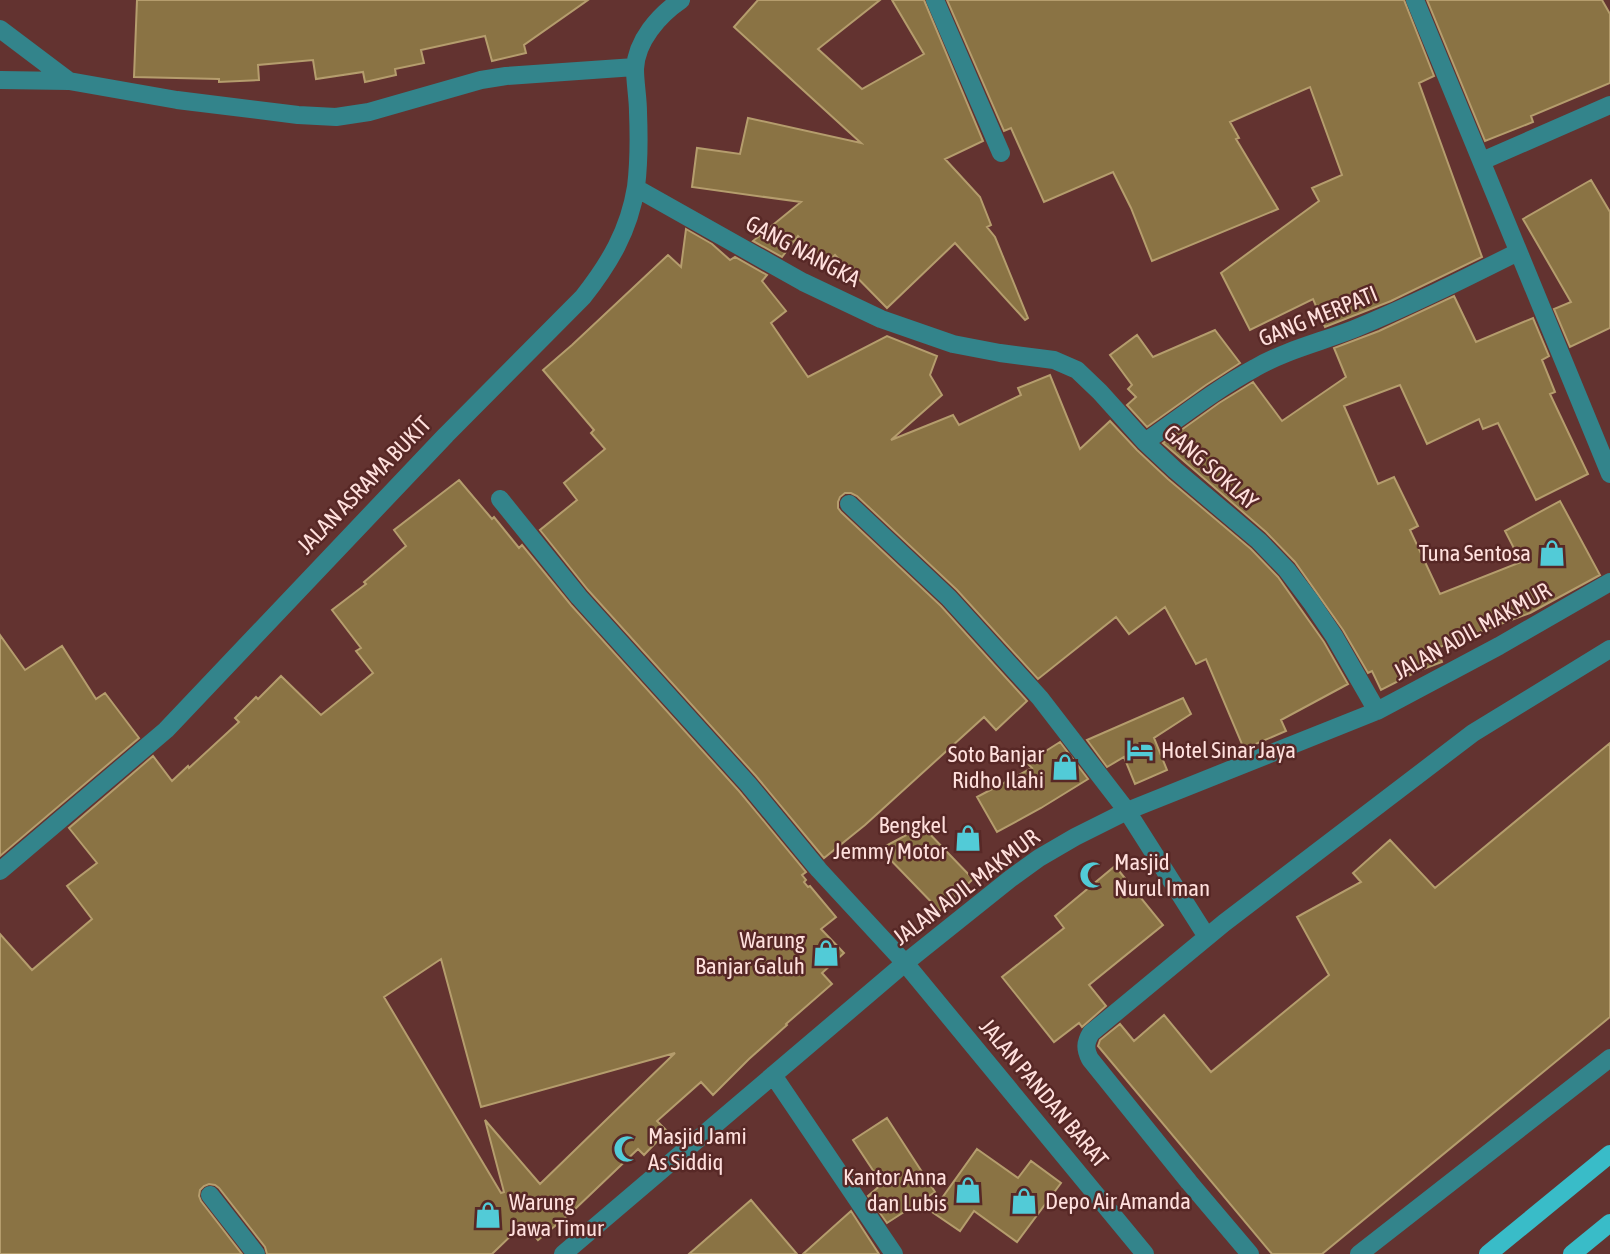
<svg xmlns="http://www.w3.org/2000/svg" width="1610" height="1254" viewBox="0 0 1610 1254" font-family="'Asap Condensed',sans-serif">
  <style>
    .building { fill: #8a7344; stroke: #b59d6d; stroke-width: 2; fill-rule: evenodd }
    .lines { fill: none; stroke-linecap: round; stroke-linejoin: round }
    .minor { stroke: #33848b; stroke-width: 18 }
    .major { stroke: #39bcc8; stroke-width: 18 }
    .labels { text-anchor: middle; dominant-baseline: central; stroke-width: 5; stroke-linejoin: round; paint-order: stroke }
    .street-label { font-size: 23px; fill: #ffe0dd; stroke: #572826 }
    .poi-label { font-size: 23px; fill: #ffe0dd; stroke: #572826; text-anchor: end }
  </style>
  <rect width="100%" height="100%" fill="#633330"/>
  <path class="building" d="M137,0h451l-64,45 2,8 -34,8 -7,-25 -64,14 3,13 -29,6 1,6 -31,7 -2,-10 -47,7 -3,-19 -55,5 1,15 -40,2v-3l-85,-2z
    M758,0h122l-62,49 44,40 62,-35 -32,-54h32l59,141 -38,18 35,38 11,28 -4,2 8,10 33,81 -3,2 -70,-77 -68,65 -52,-53 -11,10 -26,-29 -16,21 -29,-16 48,-39 -109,-15 5,-39 43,6 8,-36 113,25 -127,-116z
    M947,0h457l30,76 -15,7 63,174 -91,44 -66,26 -12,-28 -63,31 -29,-57 98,-72 -7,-13 30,-13 -32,-88 -80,35 9,16 -3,1 42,70 -126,52 -21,-53 -18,-36 -69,30 -33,-74 -7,3z
    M1427,0h175l8,14v69l-79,33 2,6 -48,19z
    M1591,180l19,32v116l-40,19 -16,-38 17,-7 -48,-83z
    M686,229l26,15 18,16 5,-3 32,18 -5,6 24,30 -15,12 37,54 79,-41 50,20 -7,19 12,20 -51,45 62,-25 6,10 62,-30 -3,-7 32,-13 30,74 30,-28 27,29 31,29 83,70 27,28 46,65 24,42 -67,36 5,11 -42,18 -38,-90 -10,5 -31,-57 -36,27 -13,-17 -78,62 -81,-89 -100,-94 -6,-3h-6l-5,4 -2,5v6l3,4 100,94 86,95 -31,29 -12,-13 -119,108 -41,33 -68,-82 -168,-186 -48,-60 37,-30 -13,-17 41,-34 -14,-16 3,-3 -51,-60 29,-25 96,-90 13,12z
    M1454,296l22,46 57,-24 16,38 -7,4 13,32 -5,2 38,80 -52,26 -38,-77 -15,6 -4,-10 -52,25 -27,-59 -56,21 34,78 16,-7 24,49 -8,4 30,64 81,-32 -16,-31 55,-30 40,74 -70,38 -93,35 5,14 -24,9 -37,19 -9,-19 -4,2 -25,-43 -48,-68 -29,-30 -103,-89 56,-40 34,-21 29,39 64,-44 -12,-29 45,-17z
    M1215,330l25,33 -34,22 -59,42 -20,-22 9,-8 -8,-8 4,-4 -22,-30 27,-20 16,22z
    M459,480l33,39 2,-2 25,31 3,-3 49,60 168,186 67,81 -4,3 4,5 -2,2 4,5 2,-1 26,31 -15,12 23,24 -22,20 10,11 -46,40 1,1 -38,34 -36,36 -12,-13 -44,39 10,10 -23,24 -6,-6 -65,62 -35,29 -14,-17 -32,31h-225l-2,-7 -46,-59 -4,-3 -6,-1 -5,2 -4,4 -1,6 2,5 41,53h-242v-320l32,36 60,-51 -25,-33 30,-23 -28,-35 84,-72 19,25 16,-15 1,2 50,-46 -4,-4 21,-21 2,2 23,-23 40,39 52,-42 -17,-22 5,-3 -29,-38 34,-26 -2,-2 42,-36 -12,-16zM441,959l40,148 194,-54 -135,131 -55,-64 19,72 -3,1 -117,-196z
    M0,635l25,35 37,-24 34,53 9,-6 34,45 -139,118z
    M1183,698l8,16 -37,24 13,32 -32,14 -11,-27 -17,10 -20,-27z
    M1060,742l28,37 -47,29 -44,24 -20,-35 55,-29 -5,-5z
    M1610,743v274l-288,237h-50l-174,-208 2,-6 20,-16 14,17 30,-26 47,57 118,-97 -32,-58 64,-35 -8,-9 37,-33 45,48z
    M924,828l49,51 -33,32 -60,-62 30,-16 2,2z
    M1115,866l48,59 -74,60 17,21 -24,21 -3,-4 -25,19 -52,-65 62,-49 -9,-12z
    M887,1118l48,74 -48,31 -19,-27 14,-12 -29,-44z
    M977,1149l41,29 13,-17 30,22 -44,59 -43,-31 -14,20 -28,-19z
    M751,1200l46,54h-108z
    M851,1211l28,43h-76z"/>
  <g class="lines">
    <path class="minor" d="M935,0l66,153
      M1415,0l195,474
      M0,29l69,52
      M0,80l69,1 108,19 121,15 38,2 33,-5 112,-32 25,-4 129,-9
      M1482,161l128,-56
      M636,188l167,94 78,37 72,25 47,9 54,7 23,10 23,22 45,50 30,28 84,71 28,29 24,32 23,34 43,75
      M1145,442c36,-25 71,-53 110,-74 31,-18 66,-26 99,-39 56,-23 110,-50 164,-77
      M500,499l79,98 169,187 71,86 86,93 240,291
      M849,504l100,94 91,100 87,113 80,126
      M0,871l166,-141 280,-295 137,-138c26,-33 46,-66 53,-110 3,-24 3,-50 2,-75 0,-14 -3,-29 -3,-43 1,-28 24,-54 46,-69
      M773,1075l121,179
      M210,1195l46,59
      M563,1254l342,-291 105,-84 29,-21 36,-21 52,-26 250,-100 122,-65 111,-64
      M1250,1254l-61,-72 -99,-123c-5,-10 -5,-16 1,-26l133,-110 249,-190 137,-84
      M1359,1254l251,-196"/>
    <path class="major" d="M1488,1254l122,-100
      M1572,1254l38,-31"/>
  </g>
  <defs>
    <symbol id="shop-bare" viewBox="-9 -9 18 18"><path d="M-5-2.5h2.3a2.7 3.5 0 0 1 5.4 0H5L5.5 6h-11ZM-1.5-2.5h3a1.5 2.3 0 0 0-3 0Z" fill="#52cbd7" stroke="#572826" stroke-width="2.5" paint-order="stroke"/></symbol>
    <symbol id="hotel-bare" viewBox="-9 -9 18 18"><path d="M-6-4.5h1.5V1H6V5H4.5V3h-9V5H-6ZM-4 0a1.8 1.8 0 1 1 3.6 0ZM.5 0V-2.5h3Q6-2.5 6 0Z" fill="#52cbd7" stroke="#572826" stroke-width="2.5" paint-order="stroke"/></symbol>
    <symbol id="mosque-bare" viewBox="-9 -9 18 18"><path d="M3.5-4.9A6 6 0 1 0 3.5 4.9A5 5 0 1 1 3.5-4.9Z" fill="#52cbd7" stroke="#572826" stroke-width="2.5" paint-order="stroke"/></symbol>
  </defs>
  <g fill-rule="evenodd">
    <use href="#shop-bare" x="1533" y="534" width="38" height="38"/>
    <use href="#hotel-bare" x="1121" y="731" width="38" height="38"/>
    <use href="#shop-bare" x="1046" y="748" width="38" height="38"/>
    <use href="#shop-bare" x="949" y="819" width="38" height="38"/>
    <use href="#mosque-bare" x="1074" y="856" width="38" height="38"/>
    <use href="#shop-bare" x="807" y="934" width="38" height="38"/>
    <use href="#mosque-bare" x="608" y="1130" width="38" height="38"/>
    <use href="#shop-bare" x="949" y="1171" width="38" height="38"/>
    <use href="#shop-bare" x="1005" y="1182" width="38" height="38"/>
    <use href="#shop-bare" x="469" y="1196" width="38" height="38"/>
  </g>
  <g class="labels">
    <g class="street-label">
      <text transform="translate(803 251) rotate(28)">GANG NANGKA</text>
      <text transform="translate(1318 316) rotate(-22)">GANG MERPATI</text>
      <text transform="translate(1211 467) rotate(41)">GANG SOKLAY</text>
      <text transform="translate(364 485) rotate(-46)">JALAN ASRAMA BUKIT</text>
      <text transform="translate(1472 631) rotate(-29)">JALAN ADIL MAKMUR</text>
      <text transform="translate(966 887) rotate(-37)">JALAN ADIL MAKMUR</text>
      <text transform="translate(1044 1093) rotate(50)">JALAN PANDAN BARAT</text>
    </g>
    <g class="poi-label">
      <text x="1531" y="553">Tuna Sentosa</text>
      <text x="1161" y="750" text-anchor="start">Hotel Sinar Jaya</text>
      <text x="1044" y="754">Soto Banjar<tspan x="1044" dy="26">Ridho Ilahi</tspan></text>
      <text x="947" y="825">Bengkel<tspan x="947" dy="26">Jemmy Motor</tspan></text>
      <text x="1114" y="862" text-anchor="start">Masjid<tspan x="1114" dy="26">Nurul Iman</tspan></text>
      <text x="805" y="940">Warung<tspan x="805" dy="26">Banjar Galuh</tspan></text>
      <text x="648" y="1136" text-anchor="start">Masjid Jami<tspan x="648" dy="26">As Siddiq</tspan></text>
      <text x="947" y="1177">Kantor Anna<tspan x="947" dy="26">dan Lubis</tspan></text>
      <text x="1045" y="1201" text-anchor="start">Depo Air Amanda</text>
      <text x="509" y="1202" text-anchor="start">Warung<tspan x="509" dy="26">Jawa Timur</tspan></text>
    </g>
  </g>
</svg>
